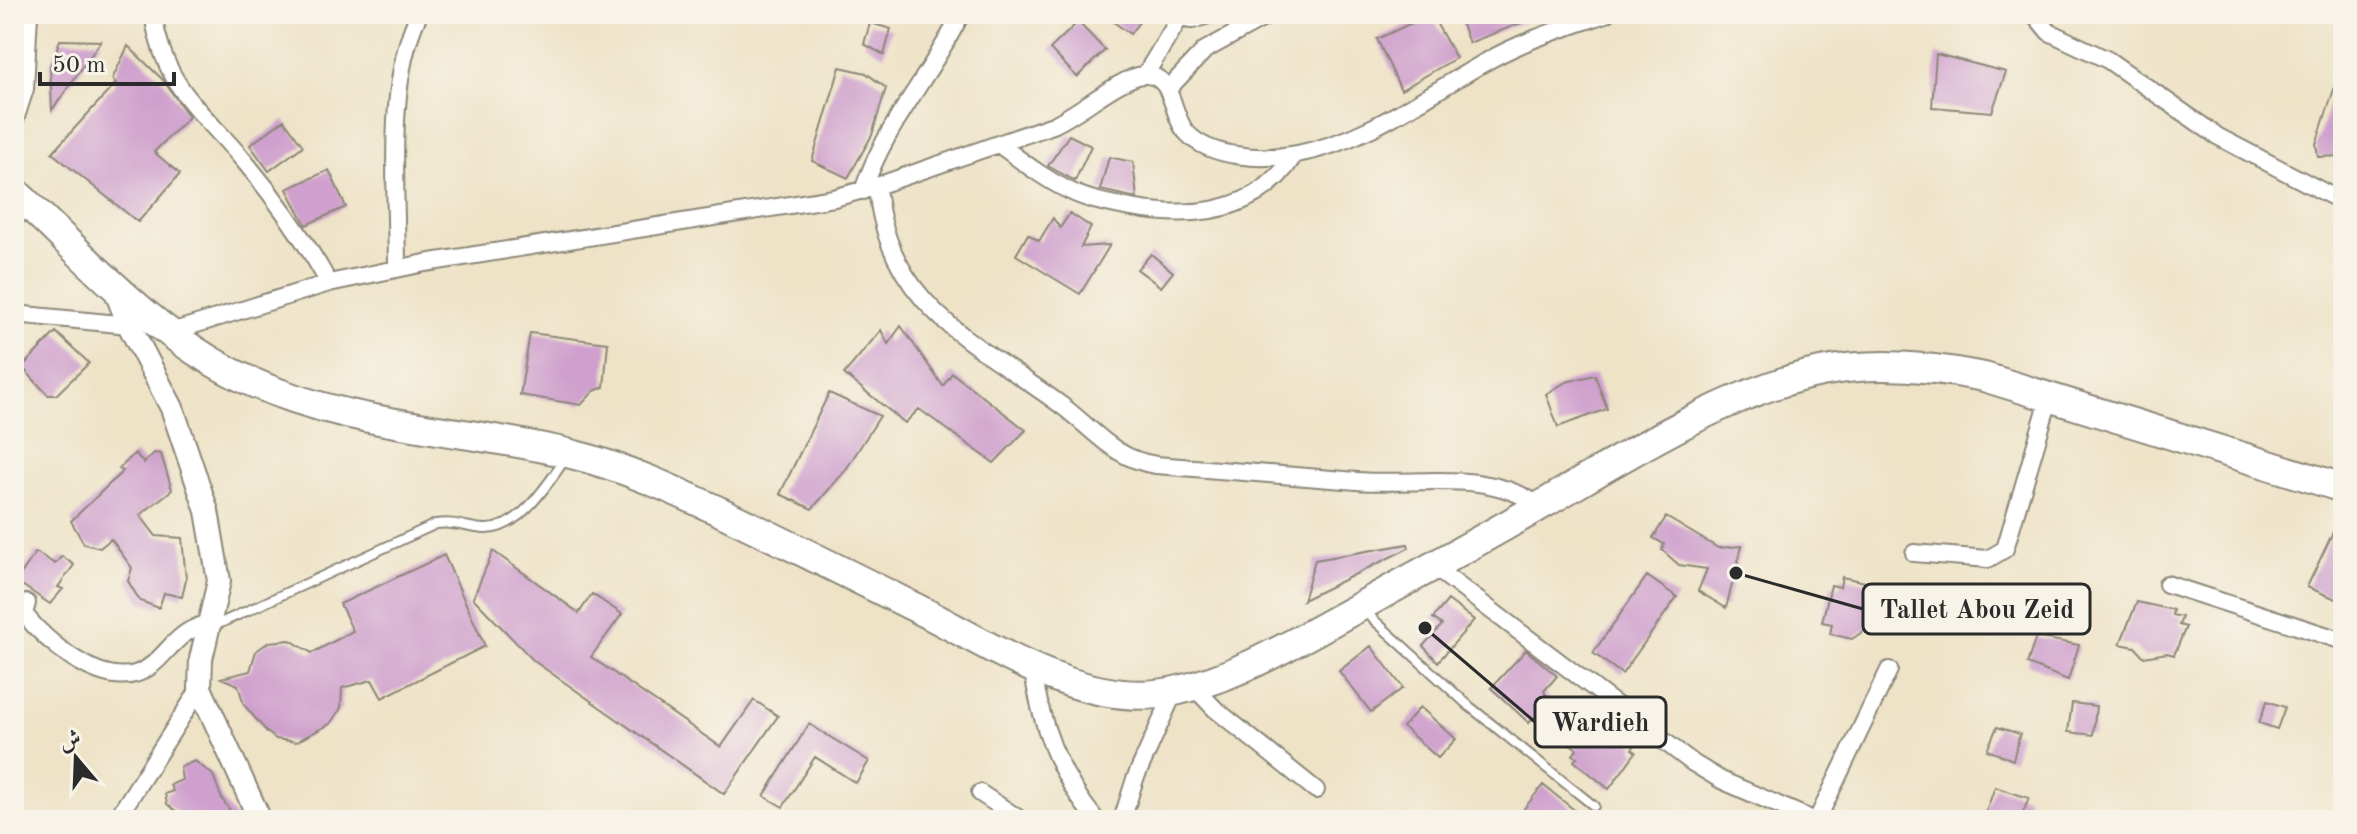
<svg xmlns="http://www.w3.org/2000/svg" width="2357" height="834" viewBox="0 0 2357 834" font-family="'Old Standard TT',Amiri,serif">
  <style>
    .building { fill: #cfa0cd }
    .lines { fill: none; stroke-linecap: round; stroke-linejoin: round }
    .lane-casing { stroke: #8c8779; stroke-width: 12 }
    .street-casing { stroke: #8c8779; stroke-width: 20 }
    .secondary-casing { stroke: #8c8779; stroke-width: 26 }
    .highway-casing { stroke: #8c8779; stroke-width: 32 }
    .lane { stroke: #fff; stroke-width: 8 }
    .street { stroke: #fff; stroke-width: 16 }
    .secondary { stroke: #fff; stroke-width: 22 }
    .highway { stroke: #fff; stroke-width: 28 }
    .leader { fill: none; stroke: #2b2b2b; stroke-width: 3 }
    .callout-dot { fill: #2b2b2b; stroke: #f7f3e8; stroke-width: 3 }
    .callout { fill: #f7f3e8; stroke: #2b2b2b; stroke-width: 3 }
    .callout-label { font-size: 26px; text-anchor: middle; font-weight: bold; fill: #2b2b2b }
  </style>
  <rect width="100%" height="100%" fill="#f7f3e8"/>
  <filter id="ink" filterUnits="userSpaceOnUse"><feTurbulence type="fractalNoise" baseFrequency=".0125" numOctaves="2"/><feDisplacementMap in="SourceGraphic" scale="16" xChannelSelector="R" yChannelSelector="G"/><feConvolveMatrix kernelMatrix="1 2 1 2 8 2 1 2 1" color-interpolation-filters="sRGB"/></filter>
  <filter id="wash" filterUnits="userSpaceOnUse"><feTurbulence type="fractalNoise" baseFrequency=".006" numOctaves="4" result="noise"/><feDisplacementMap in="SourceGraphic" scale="32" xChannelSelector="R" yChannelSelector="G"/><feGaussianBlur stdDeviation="1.8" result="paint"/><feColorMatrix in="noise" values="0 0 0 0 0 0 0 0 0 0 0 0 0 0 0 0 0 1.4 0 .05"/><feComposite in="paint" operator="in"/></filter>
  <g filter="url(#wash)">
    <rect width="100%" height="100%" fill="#eee3c7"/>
    <g id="blocks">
      <path class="building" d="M1103,14h42l-15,20z
        M1431,14l25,44 -55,32 -24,-51z
        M1458,14h83l1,1 -73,28z
        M1078,22l27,28 -28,27 -27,-28z
        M870,23l21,6 -7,26 -20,-11z
        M60,40l41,1 -49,69 -2,-44z
        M128,46l35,34 26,37 -35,35 26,22 -42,48 -86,-69 64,-70 -4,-4z
        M1936,54l70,18 -14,40 -60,-5z
        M840,67l26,6 20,15 -14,47 -24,43 -36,-17z
        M2340,71l3,85 -25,1 -2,-13z
        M284,120l19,26 -34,25 -19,-26z
        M1069,135l22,11 -16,35 -27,-15z
        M1109,157l24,5 4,36 -37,-8z
        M329,170l17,37 -40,18 -19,-36z
        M1070,213l21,14 -10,20 29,-2 -30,49 -64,-39 12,-21 11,7 14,-23 7,10z
        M1151,254l22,18 -12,15 -24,-18z
        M901,326l42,60 9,-13 74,57 -32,33 -75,-54 -14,14 -61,-49 37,-44 7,14z
        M56,332l33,31 -33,32h-8l-26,-28z
        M530,333l78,10 -4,44 -10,4 -13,14 -61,-10z
        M1595,375l12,34 -49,18 -12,-33 20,-12z
        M829,393l51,23 -35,55 -33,38 -32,-15z
        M135,453l9,10 10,-10 7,1 11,36 -32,25 16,21 26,2 4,41 -4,18 -18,-4 -5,15 -19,-7 -12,-20 4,-13 -21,-29 -11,9 -16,-4 -13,-23 52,-50 -4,-2z
        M2343,511v91l-36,-15z
        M1666,517l52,31 24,-2 -16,62 -28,-17 9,-22 -28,-4 -17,-15 2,-6 -11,-6z
        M1408,544l1,4 -106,52 12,-40z
        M493,551l86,62 13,-19 30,20 -31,43 130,90 33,-47 24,16 -54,78 -190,-133 -61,-63z
        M36,552l19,12 7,-8 12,9 -16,22 5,2 -13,15 -34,-23z
        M444,555l41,91 -103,52 -10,-18 -30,8 -1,20 -11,16 -34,18 -20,-3 -9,-7 -23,-27 -6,-20 -17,-7 29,-7 6,-20 13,-9 21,-2 22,13 41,-22 -13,-27z
        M1647,576l30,21 -55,77 -29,-21z
        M1842,577l23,5 11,21 -7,9 -1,16 -16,11 -22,-5 2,-10 -10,-2 9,-37 9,2z
        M1448,600l26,20 -36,42 -15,-16 19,-21 -9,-7z
        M2137,602l36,8 -1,5 10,2 -3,8 7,2 -12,28 -7,-2 -23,4 -9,-10 -15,-3z
        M2036,637l43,8 -11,35 -41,-16z
        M1371,646l32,42 -32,24 -32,-41z
        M1526,650l31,26 -13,15 5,11 -20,21 -38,-35z
        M2267,701l18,6 -8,22 -18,-6z
        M2072,703l24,3 -3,29 -25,-3z
        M1420,707l36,32 -18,19 -35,-31z
        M1588,717l4,3 3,-3 40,28 -3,4 4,3 -27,37 -35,-28 3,-4 -4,-2 4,-6 -12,-9 13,-19z
        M809,724l60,37 -13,22 -41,-26 -32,50 -19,-11z
        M1997,727l23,7 -7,26 -26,-10z
        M195,761l18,14 9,24 15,21h-58l-2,-8 -10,-8 -2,-10 8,-3 -3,-6 12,-5 -2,-13z
        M1543,785l44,35h-52l-12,-10z
        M1995,787l34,11 -9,22h-37z"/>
    </g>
  </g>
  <g filter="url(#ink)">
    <use href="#blocks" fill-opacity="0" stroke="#8c8779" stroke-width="2"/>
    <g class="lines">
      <defs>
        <path id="lane" d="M1363,610l106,96 125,100
          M214,626l222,-102c19,-3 31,4 49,5 35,1 63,-46 81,-71"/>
        <path id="street" d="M153,14c12,76 47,94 92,148 32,38 60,78 84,121
          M2034,14l15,18 59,28 109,76 126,66
          M1179,18l13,2 20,-6
          M1145,75l37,-61
          M1169,88l36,-38 66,-36
          M14,123l11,-34 4,-75
          M1000,145c23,17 46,35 72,47 19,9 39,12 59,16 62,11 127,6 163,-53
          M877,186c10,123 103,158 188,222 31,24 50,51 91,57 67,5 134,11 201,16 64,5 127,-13 183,25
          M863,191c21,-65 68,-116 98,-177
          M397,269c0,-76 -12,-186 22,-255
          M14,314l115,11
          M171,332l158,-49 96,-20 409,-65 43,-12 176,-61c25,-11 68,-48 90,-50 32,-2 27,40 44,58 24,26 78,27 110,21 69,-13 125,-56 185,-90 39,-23 82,-36 124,-50
          M1914,553l74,6 17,-10 45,-153
          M1434,567l259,196 28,17 92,40
          M2167,584l176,57
          M27,603l-3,11c23,28 72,70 111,60 24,-7 34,-32 54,-43 7,-4 15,-7 23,-10
          M1032,665c8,58 26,109 64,155
          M1192,685l23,24 101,81
          M980,793l41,27
          M116,820l84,-132
          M1122,820l13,-41 39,-87
          M1817,820l72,-150"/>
        <path id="secondary" d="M115,289l14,36 43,83 35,103 12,70 -18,78 -1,29 60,132"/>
        <path id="highway" d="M14,191c71,65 139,144 227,186 105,51 219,50 330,77 53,13 103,36 152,59 63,30 125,61 187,92 78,38 174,107 265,86 64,-14 123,-51 179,-81 64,-36 128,-70 191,-107 80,-47 185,-113 276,-131 54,-11 109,-6 163,5l359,111"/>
      </defs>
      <use href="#lane" class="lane-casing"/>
      <use href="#street" class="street-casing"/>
      <use href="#secondary" class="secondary-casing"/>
      <use href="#highway" class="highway-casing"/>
      <use href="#lane" class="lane"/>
      <use href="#street" class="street"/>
      <use href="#secondary" class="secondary"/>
      <use href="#highway" class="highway"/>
    </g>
  </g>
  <path class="leader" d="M1736 573L1863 609M1425 628L1535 722"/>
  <g class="callout-dot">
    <circle cx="1736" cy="573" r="8"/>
    <circle cx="1425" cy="628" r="8"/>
  </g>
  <g class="callout">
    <rect x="1863" y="584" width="227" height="50" rx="8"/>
    <rect x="1535" y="697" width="131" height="50" rx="8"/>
  </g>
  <g class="callout-label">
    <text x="1977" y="618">Tallet Abou Zeid</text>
    <text x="1600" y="731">Wardieh</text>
  </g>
  <rect width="2357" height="834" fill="none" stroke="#f7f3e8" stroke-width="48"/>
  <g transform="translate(76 758) rotate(341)" stroke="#f7f3e8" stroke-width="6" paint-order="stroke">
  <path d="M0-6L14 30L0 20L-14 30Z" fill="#2b2b2b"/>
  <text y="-12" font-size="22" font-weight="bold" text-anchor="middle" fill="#2b2b2b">ش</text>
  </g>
  <path d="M40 72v12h134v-12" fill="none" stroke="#2b2b2b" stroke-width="4"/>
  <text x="52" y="72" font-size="24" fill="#2b2b2b" stroke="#f7f3e8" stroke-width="6" paint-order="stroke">50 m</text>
</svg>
